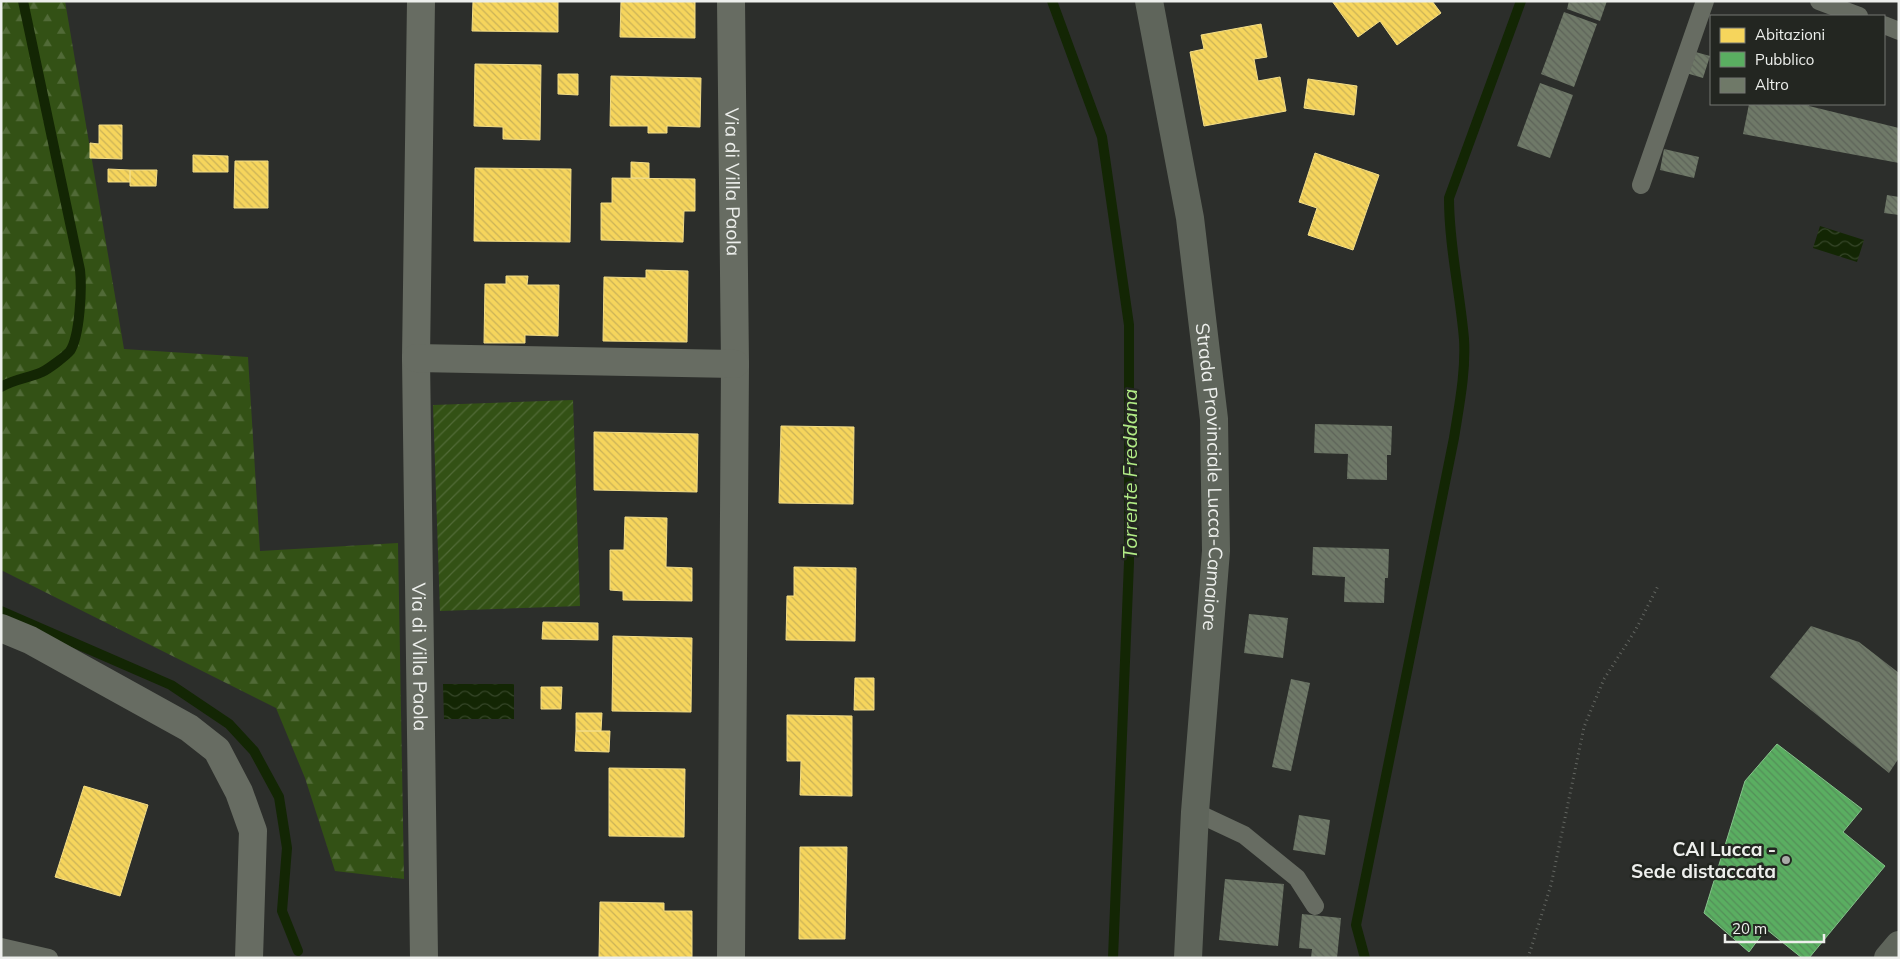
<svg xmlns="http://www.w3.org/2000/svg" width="1900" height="959" viewBox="0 0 1900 959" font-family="Mulish,sans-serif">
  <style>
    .forest { fill: url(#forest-firs) }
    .garden { fill: url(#garden-furrows) }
    .water { fill: url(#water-waves) }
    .homes { fill: url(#homes-back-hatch); stroke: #f3dd87 }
    .public { fill: url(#public-back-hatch); stroke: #86c28b }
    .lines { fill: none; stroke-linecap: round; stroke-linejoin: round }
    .stream { stroke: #132604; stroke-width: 10 }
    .building { fill: url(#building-back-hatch) }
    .path { stroke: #636661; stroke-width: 3; stroke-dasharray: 1 4; stroke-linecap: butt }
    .lane { stroke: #676c62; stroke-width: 18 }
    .street { stroke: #676c62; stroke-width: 28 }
    .secondary { stroke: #5f655b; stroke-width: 28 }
    .poi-dot { fill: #a9aba8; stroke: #232621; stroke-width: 2 }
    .labels { text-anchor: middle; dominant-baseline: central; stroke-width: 5; stroke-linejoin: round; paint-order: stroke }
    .street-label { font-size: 19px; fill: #edefec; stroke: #232621 }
    .poi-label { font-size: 19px; font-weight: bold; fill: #edefec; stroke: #232621; text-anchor: end }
    .water-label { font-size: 20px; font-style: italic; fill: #b2ec86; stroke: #232621 }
  </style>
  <defs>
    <pattern id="forest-firs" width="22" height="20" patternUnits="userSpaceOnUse" patternTransform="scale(1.25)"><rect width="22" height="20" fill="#335115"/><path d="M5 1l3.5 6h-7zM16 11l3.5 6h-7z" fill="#516a37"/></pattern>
    <pattern id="garden-furrows" width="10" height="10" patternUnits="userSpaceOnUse" patternTransform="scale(1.25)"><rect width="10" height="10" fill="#335115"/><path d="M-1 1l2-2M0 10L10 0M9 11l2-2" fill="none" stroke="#516a37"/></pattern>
    <pattern id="water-waves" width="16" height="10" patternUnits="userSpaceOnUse" patternTransform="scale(1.25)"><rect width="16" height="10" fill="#132604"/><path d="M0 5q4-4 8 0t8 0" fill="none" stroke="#364629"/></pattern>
    <pattern id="homes-back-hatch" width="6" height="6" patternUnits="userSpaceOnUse" patternTransform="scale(1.25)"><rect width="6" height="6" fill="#f6d55c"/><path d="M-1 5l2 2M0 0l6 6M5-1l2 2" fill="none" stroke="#cab257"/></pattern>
    <pattern id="public-back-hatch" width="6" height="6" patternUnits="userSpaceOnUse" patternTransform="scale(1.25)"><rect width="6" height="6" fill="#5aae61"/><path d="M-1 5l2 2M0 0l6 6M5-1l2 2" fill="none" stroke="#548f59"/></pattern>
    <pattern id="building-back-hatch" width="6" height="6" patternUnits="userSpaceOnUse" patternTransform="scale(1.25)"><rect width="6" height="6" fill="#6f7968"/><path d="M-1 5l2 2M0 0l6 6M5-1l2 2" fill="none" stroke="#5d6359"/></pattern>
  </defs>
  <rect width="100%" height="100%" fill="#2c2e2b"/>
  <path class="forest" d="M1,1h64l59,348 124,8 12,194 138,-8 6,336 -69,-8 -30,-93 -29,-70 -275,-138z"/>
  <path class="garden" d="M573,400l7,206 -140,5 -7,-206z"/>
  <path class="water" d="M1820,226l44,14 -7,22 -44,-14z
    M443,684h71v35h-70z"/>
  <path class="homes" d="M473,1h85v31l-86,-1z
    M621,1h74v37l-75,-1z
    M1332,1h100l9,12 -44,32 -17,-24 -22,16z
    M1261,24l6,33 -13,2 4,22 22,-4 6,34 -82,15 -14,-74 14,-3 -3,-14z
    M475,64l66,1 -1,75 -37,-1v-12l-29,-1z
    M558,74h20v21l-20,-1z
    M611,76l90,2 -1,49 -33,-1v7h-19v-7h-38z
    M1308,79l49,7 -3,29 -50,-7z
    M99,125h23v34l-32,-1v-15l9,1z
    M1315,153l64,22 -26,75 -45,-15 9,-27 -18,-6z
    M193,155l35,1v16h-35z
    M235,161h33v47h-34z
    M631,162l18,1v15h-18z
    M475,168l96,1 -1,73 -96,-1z
    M108,169l22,1v12h-22z
    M130,170h27l-1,16h-26z
    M612,178l83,1v32h-11l-1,31 -82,-2v-37h11z
    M646,270l42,1 -1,71 -84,-1 1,-64 42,1z
    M506,276h22l-1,9h32l-1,51 -33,-1v8h-41l1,-59h21z
    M781,426l73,1 -1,77 -74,-1z
    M594,432l104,2 -1,58 -103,-2z
    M625,517l42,1 -1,49 26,1v33l-69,-1v-9l-13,-1v-40h14z
    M794,567l62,1 -1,73 -69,-1 1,-44h7z
    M543,622l55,1v17l-56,-1z
    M613,636l79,2 -1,74 -79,-1z
    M855,678h19v32h-20z
    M541,687h21l-1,22h-20z
    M576,713h26l-1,18h-25z
    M787,715l65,1v80l-52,-1 1,-34h-14z
    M576,731h34l-1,21 -34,-1z
    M609,768l76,1 -1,68 -75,-1z
    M84,786l64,19 -28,91 -65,-19z
    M800,847h47l-2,92h-46z
    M600,902l64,1v8h28v47h-93z"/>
  <path class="public" d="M1777,744l85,65 -19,23 42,34 -76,92h-7l-36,-29 -17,23 -45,-39 41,-132z"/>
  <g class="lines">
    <path class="stream" d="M1052,1l50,136 27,188v237l-16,396
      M1,387c13,-8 28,-9 41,-15 5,-2 24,-16 28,-21 10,-15 12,-63 10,-81l-57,-269
      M1,611l170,74 58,39 25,27 25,46 8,51 -5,63 16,40
      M1365,958l-9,-33 98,-487c5,-32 12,-66 10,-99 -4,-47 -15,-93 -15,-141l72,-197"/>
  </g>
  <path class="building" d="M1569,1h38l-7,20 -33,-12z
    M1564,12l33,12 -23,63 -33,-13z
    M1692,51l18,5 -7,22 -17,-5z
    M1540,83l33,12 -23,63 -33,-12z
    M1749,104h61l-1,2 90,22v35l-156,-29z
    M1664,149l35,8 -5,21 -34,-8z
    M1887,195l12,2v18l-15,-2z
    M1315,424l77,2 -1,29h-4v25l-40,-1 1,-25 -34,-1z
    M1313,547l76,2 -1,29h-3l-1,25 -40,-1 1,-25 -33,-2z
    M1249,614l39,4 -5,40 -39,-5z
    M1811,626l48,16 40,31v85l-10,15 -119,-96z
    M1291,679l19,4 -19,88 -19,-4z
    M1299,815l31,5 -5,35 -32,-5z
    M1225,879l59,5 -6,62 -59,-6z
    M1302,914l39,4 -4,40h-26l1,-9 -13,-1z"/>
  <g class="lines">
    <path class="path" d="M1528,958l23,-73 33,-158 20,-48 31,-48 23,-45"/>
    <path class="lane" d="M1819,1l40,15
      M1884,25l15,6
      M1641,185l64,-184
      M1195,812l49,23 53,43 18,28
      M1,947l48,11"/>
    <g class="street">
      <path id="s1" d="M421,1l-5,357 8,600"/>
      <path id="s2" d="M731,1l4,363 -4,594"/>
      <path d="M416,358l319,6"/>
      <path d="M1,628l29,12 159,88 28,22 22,42 14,39 -4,127"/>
    </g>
    <g class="secondary">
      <path id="s3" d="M1149,1l41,217 24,201 2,132 -21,261 -7,146"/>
      <path d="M1888,958l11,-13"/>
    </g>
  </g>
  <circle class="poi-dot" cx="1786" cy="860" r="5"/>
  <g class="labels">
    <g class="street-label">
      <text stroke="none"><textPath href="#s2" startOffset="181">Via di Villa Paola</textPath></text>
      <text stroke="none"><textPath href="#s3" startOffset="481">Strada Provinciale Lucca-Camaiore</textPath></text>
      <text stroke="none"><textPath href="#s1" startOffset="656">Via di Villa Paola</textPath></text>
    </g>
    <g class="poi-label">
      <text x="1776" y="849">CAI Lucca -<tspan x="1776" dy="22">Sede distaccata</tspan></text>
    </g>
    <g class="water-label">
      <text transform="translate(1129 474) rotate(-90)">Torrente Freddana</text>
    </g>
  </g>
  <rect width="1900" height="959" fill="none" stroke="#edefec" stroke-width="5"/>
  <rect x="1710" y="15" width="175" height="90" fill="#232621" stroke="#747672"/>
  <rect x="1720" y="28" width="25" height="15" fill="#f6d55c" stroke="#747672"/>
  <text x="1755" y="40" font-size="15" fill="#edefec">Abitazioni</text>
  <rect x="1720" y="52" width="25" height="15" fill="#5aae61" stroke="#747672"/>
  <text x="1755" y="65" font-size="15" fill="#edefec">Pubblico</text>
  <rect x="1720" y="78" width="25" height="15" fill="#6f7968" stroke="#747672"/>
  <text x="1755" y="90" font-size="15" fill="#edefec">Altro</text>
  <path d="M1725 934v8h99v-8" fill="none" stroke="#edefec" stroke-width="2.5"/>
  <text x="1732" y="934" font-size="15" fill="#edefec" stroke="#232621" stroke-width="4" paint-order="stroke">20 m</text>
</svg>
